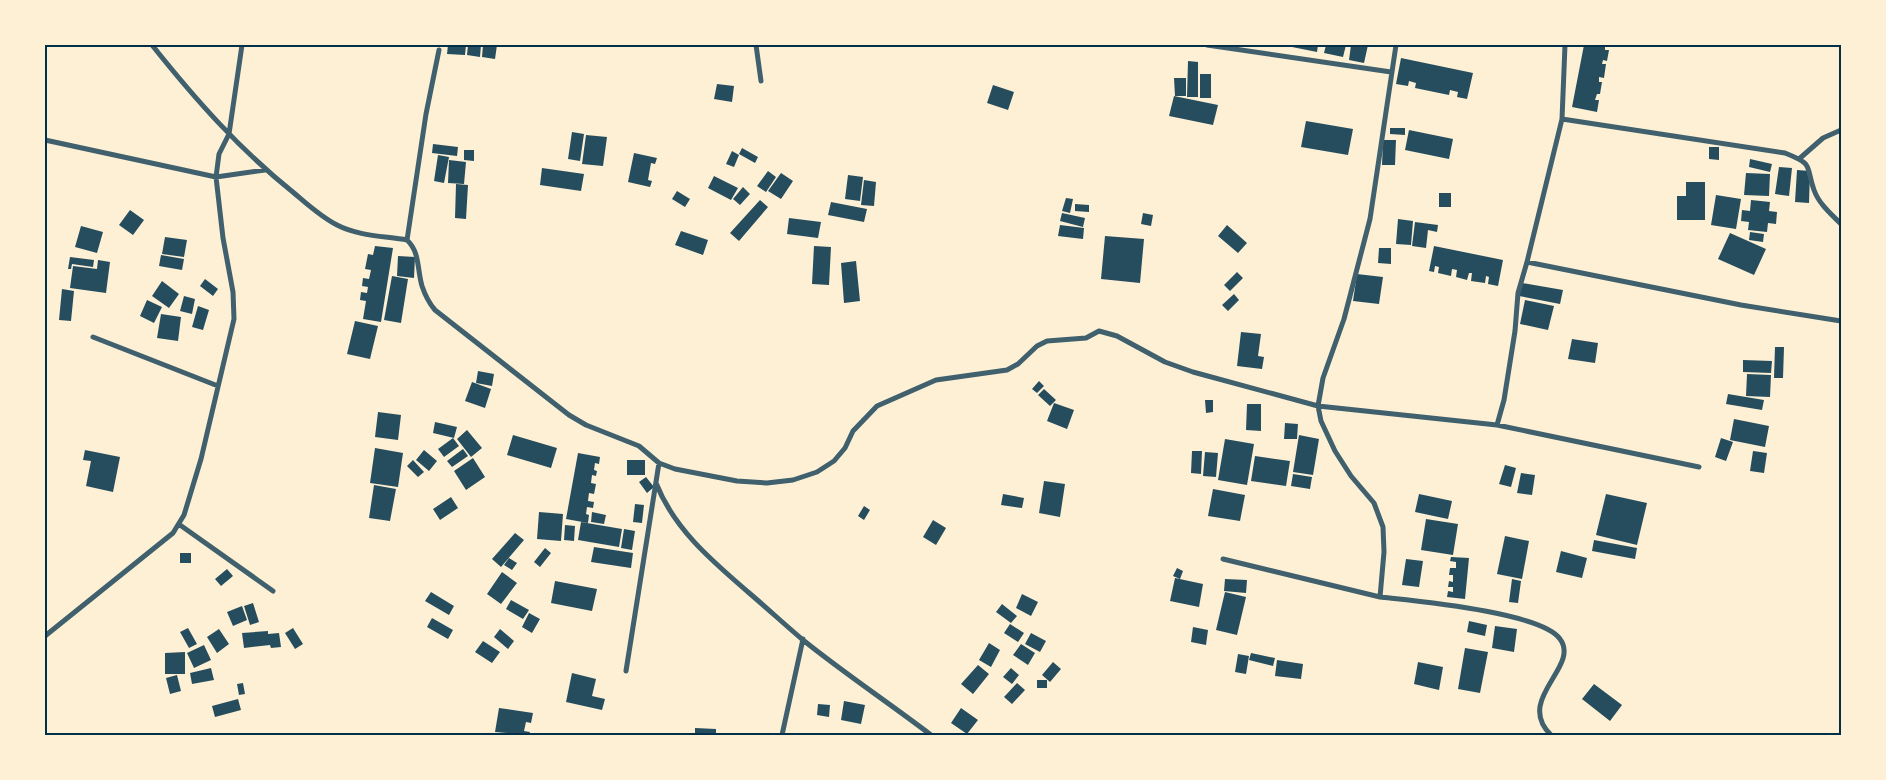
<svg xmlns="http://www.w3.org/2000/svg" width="1886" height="780" viewBox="0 0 1886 780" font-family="Jost,sans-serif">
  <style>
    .building { fill: #264d5e }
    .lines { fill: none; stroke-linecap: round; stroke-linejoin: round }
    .minor { stroke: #3f606c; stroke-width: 5 }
    .neatline { fill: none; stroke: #003049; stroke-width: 2 }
  </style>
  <rect width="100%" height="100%" fill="#fdf0d5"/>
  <path class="building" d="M448,45h18l-1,10 -18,-1z
    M468,45h13l-1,12 -13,-2z
    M483,45h14l-2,14 -13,-2z
    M1293,45h25l-1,7 -25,-5z
    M1326,45h20l-3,12 -19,-4z
    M1351,45h17l-4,18 -15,-3z
    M1584,45h21v5h4l-2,11 -4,-1 -1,4h4l-2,14 -5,-1v5h3l-2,12h-3l-2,6h4l-2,12 -25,-5z
    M1401,58l72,15 -6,26 -10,-2 1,-5 -8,-2 -1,5 -34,-7 1,-5 -7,-2 -1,5 -12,-2z
    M1188,61l10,1v35h-11z
    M1200,74h11v24h-11z
    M1174,78h12v18h-11z
    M717,84l17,2 -2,16 -18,-3z
    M993,85l21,7 -6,18 -21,-7z
    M1174,96l44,9 -5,20 -44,-9z
    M1306,121l47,8 -5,26 -47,-8z
    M1390,128h15v7l-15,-1z
    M1409,130l44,9 -4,20 -44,-9z
    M572,132l12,2 -4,27 -12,-2z
    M586,135l21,2 -4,29 -21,-2z
    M1383,140h13l-1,25h-13z
    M433,144l25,3 -1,9 -25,-3z
    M1709,147h10v13l-10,-1z
    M742,148l16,9 -3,6 -16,-9z
    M464,150h10v11l-10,-1z
    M732,151l7,4 -5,12 -8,-3z
    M634,153l23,5 -2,6 -4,-1 -3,17 4,1 -2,6 -22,-5z
    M438,155l11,2 -5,26 -10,-2z
    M1750,159l22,5 -2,8 -21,-5z
    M449,160l17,2 -2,22 -16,-1z
    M1779,167l13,1 -3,28 -14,-2z
    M542,168l42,6 -3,17 -41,-6z
    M1797,170l13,1 -1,32 -14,-1z
    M768,171l8,6 -10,15 -9,-6z
    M781,173l12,8 -12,18 -13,-8z
    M1746,173l24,1 -1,22 -25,-1z
    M848,175l15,2 -3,24 -15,-2z
    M714,176l24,12 -7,12 -23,-12z
    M864,180l12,2 -2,24 -13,-1z
    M1686,182h19v38h-28v-24h9z
    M456,184l12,1 -2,34 -11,-1z
    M743,187l7,7 -10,11 -7,-6z
    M677,191l13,8 -5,8 -13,-8z
    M1439,193h12v14h-12z
    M1716,195l25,4 -5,30 -25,-4z
    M1066,198l7,1 -3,14 -8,-2z
    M760,200l8,7 -29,34 -9,-8z
    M1751,200l19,2 -1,9 8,1 -1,12 -8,-1 -1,9 -19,-2 1,-8 -8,-1 1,-11 8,1z
    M831,202l36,7 -3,13 -36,-7z
    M1075,204l14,1v7l-14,-1z
    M130,210l14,10 -11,15 -14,-10z
    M1062,213l23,5 -2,9 -23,-6z
    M1143,213l10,2 -2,11 -10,-2z
    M789,218l32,4 -3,16 -31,-4z
    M1398,219l15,2 -2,24 -15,-1z
    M1415,222l23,3 -1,7 -9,-2 -2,18 -14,-2z
    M1060,225l24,3 -1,11 -25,-3z
    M1227,225l20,18 -9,10 -20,-17z
    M81,226l22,6 -6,21 -22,-6z
    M681,231l27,9 -5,15 -28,-10z
    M1750,232l14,2 -1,8 -14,-2z
    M1730,233l36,16 -12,26 -36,-16z
    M1105,236l39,3 -4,44 -39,-4z
    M165,237l22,3 -3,17 -22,-3z
    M375,246l18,2 -12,74 -18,-3 3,-18 -6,-1 1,-8 6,1 1,-6 -6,-1 1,-8 6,1 2,-9 -6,-1 3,-15 5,1z
    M814,246l17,1 -2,38 -17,-1z
    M1434,246l69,14 -5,26 -10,-2 1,-7 -3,-1 -1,7 -14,-2 1,-8h-3l-2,7 -11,-3 1,-7 -5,-1 -1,7 -13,-3 1,-6 -4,-1 -1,6 -5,-1z
    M1379,248h12v16l-13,-1z
    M161,255l23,4 -2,11 -23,-4z
    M398,256l17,1 -1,21 -17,-2z
    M70,257l24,3 -1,7 -21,-3 -1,5h-3z
    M98,260l12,2 -4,31 -36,-5 3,-22 24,3z
    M856,261l4,40 -16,2 -3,-40z
    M1237,272l6,6 -13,13 -6,-6z
    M1357,274l26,3 -4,27 -26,-3z
    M392,276l16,3 -7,44 -17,-3z
    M205,279l13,10 -5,7 -13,-10z
    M162,281l17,13 -10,14 -17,-12z
    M1522,283l41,7 -3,14 -41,-8z
    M62,289l12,2 -3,30 -12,-1z
    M1234,294l5,6 -11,11 -6,-6z
    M184,296l11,3 -3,15 -12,-3z
    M147,300l15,7 -8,16 -14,-7z
    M1525,300l29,6 -6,24 -28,-6z
    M198,306l11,4 -6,20 -11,-3z
    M161,314l20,3 -3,24 -21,-3z
    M355,321l23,5 -8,33 -23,-5z
    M1241,332l20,2 -3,22 6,1 -2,12 -25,-3z
    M1572,339l26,4 -3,20 -27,-4z
    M1775,347h9l-1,31h-9z
    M1743,360l29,1 -1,12 -28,-1z
    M478,371l16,3 -2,12 -16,-3z
    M1747,374l24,1 -1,22 -24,-1z
    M1039,381l5,5 -7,7 -5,-4z
    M472,382l19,7 -6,19 -20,-7z
    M1044,389l12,11 -6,6 -12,-11z
    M1728,394l36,6 -2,10 -36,-6z
    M1205,400h8v12l-7,1z
    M1054,403l20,7 -7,19 -20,-8z
    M1247,404h14v27l-15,-1z
    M378,412l23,3 -3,25 -23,-3z
    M1734,419l35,7 -4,21 -35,-7z
    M435,422l22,5 -3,11 -21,-5z
    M1285,423l13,1 -1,15h-13z
    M467,430l15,18 -11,9 -14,-18z
    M513,435l44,13 -6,20 -44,-13z
    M1299,435l20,4 -6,36 -20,-3z
    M453,438l6,8 -15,11 -6,-8z
    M1721,438l12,4 -7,19 -11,-4z
    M1225,439l29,5 -7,41 -29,-5z
    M375,448l28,5 -5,34 -28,-4z
    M463,449l5,7 -16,11 -5,-6z
    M85,450l35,7 -7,35 -27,-6 5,-25 -8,-1z
    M424,450l13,11 -8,10 -13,-11z
    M1192,451h10l-1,23 -10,-1z
    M1753,451l14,2 -3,20 -14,-2z
    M1205,452l13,1 -2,24 -13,-1z
    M578,453l22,4 -1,7 -4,-1 -1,7 3,1 -1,5 -4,-1 -1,8 5,1 -2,10 -5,-1 -1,8 6,1 -1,6 -6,-1 -1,7 3,1 -1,8 -22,-4z
    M1255,456l35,5 -4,25 -35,-5z
    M473,458l12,19 -19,13 -12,-19z
    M413,460l11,12 -6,5 -11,-11z
    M627,460h18v15h-18z
    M1505,465l11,3 -5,19 -12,-3z
    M1521,473l14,2 -3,20 -15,-2z
    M1293,474l19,3 -2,12 -19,-3z
    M646,477l8,10 -7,6 -8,-11z
    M1044,481l21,3 -5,33 -21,-4z
    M374,485l22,4 -6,32 -21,-3z
    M1213,489l32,6 -5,26 -32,-5z
    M1003,494l21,4 -2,10 -21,-3z
    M1419,494l33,7 -4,18 -33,-7z
    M1606,494l41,9 -10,42 -41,-10z
    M451,497l7,11 -18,12 -7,-11z
    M635,504l9,1 -2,18 -9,-1z
    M864,506l6,4 -6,10 -6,-4z
    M539,512l24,2 -2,27 -24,-2z
    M592,512l14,3 -2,9 -13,-2z
    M1426,519l32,5 -5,31 -32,-5z
    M933,520l13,8 -10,17 -13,-8z
    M581,522l41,7 -3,18 -41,-7z
    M565,525l10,1 -1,15 -10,-1z
    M624,529l11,2 -3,19 -11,-2z
    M515,533l9,7 -23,27 -9,-8z
    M1505,536l24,5 -7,38 -25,-5z
    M1594,540l43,8 -2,11 -43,-8z
    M594,547l39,6 -2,15 -40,-6z
    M545,548l6,5 -11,14 -6,-5z
    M1561,551l26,7 -5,20 -26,-6z
    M180,553h11v10h-11z
    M1451,557l18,1 -4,41 -18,-2 1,-6 5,1v-5h-5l1,-6 4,1v-7h-4l1,-7h6v-6l-6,-1z
    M509,558l8,5 -5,7 -8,-5z
    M1406,559l17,2 -4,26 -17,-2z
    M1177,568l6,3 -3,8 -7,-3z
    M227,569l6,7 -12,10 -6,-7z
    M502,572l15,11 -16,21 -14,-10z
    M1175,578l28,6 -4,23 -29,-6z
    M1225,579l22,1 -1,13 -22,-2z
    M1512,579l9,2 -3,22 -9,-1z
    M555,581l42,8 -5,22 -41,-8z
    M431,592l23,14 -5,9 -24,-14z
    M1225,592l21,5 -9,38 -21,-5z
    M1022,594l16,8 -7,14 -15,-8z
    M511,600l18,10 -6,9 -17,-10z
    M253,603l6,19 -9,3 -6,-19z
    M1002,604l15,12 -6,7 -15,-11z
    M242,606l5,14 -14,6 -6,-14z
    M529,613l11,6 -8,14 -10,-6z
    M432,618l21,12 -5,9 -21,-12z
    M1469,621l18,4 -2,11 -18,-4z
    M1010,624l14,9 -6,9 -14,-9z
    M1495,626l22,3 -3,23 -22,-4z
    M1193,627l15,3 -2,15 -15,-3z
    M188,628l9,16 -8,4 -9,-16z
    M293,628l10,16 -8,5 -10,-16z
    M219,629l10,15 -12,9 -10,-16z
    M500,629l14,12 -6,8 -14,-12z
    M268,631v3l11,-1 2,14 -10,1 -1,-3 -26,3 -2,-15z
    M1031,633l15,8 -6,11 -15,-8z
    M483,641l17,11 -8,11 -17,-11z
    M989,643l11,7 -9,17 -12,-7z
    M1021,644l14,9 -7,12 -15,-10z
    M204,645l7,15 -17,8 -7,-15z
    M1465,648l23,4 -8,41 -22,-4z
    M185,652v22h-20v-21z
    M1251,653l24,5 -2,8 -24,-6z
    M1238,654l11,2 -3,18 -11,-2z
    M1277,660l26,4 -2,15 -26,-3z
    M1053,662l8,7 -11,13 -8,-7z
    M1418,662l25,5 -4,23 -25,-6z
    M978,665l11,9 -16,20 -12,-10z
    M211,668l3,12 -22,4 -2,-11z
    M1011,668l8,7 -7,9 -9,-7z
    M572,673l24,6 -4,17 13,3 -3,11 -36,-8z
    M177,675l4,16 -11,3 -4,-16z
    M1037,680h10v8h-10z
    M243,683l2,11 -6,1 -2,-11z
    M1017,683l8,7 -13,14 -8,-7z
    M1594,684l28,21 -12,16 -28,-22z
    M238,699l3,11 -26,7 -3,-11z
    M844,701l21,4 -4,19 -20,-4z
    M818,704l12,1 -1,12 -12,-2z
    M499,708l34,5 -2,10 -5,-1 -2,9 6,1 -1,3 -34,-3z
    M961,708l17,12 -11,14 -16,-11z
    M695,728l21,1v6h-21z"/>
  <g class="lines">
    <path class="minor" d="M152,45c43,54 88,105 142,148 13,11 27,24 43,32 21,11 47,11 70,15 13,12 10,29 15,46 3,9 7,17 13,24l134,105 17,10 53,21 20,17 16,6 62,12 30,2 26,-3 24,-8 17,-11 11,-13 8,-17 24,-25 59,-26 71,-10 11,-6 19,-18 10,-5 39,-3 13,-7 18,5 48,26 28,10 125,34 179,19 202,42
      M756,45l5,36
      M1207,45l184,27
      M1562,119l223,34c30,12 20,12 29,37 5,14 17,24 27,34
      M45,140l171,37 49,-7
      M1799,159l24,-21 18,-8
      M407,240l19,-126 13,-64
      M1527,262l214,43 100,16
      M93,337l125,49
      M1497,425l7,-25 11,-69 3,-38 9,-31 35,-143 3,-74
      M656,483c18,46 56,78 92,109 19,16 36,32 55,48 41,33 86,63 128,95
      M180,525l93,66
      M1223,559l157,38 4,-45 -1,-25 -9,-24 -23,-27 -16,-25 -14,-30 -3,-15 5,-28 21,-59 26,-100 26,-174
      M1380,597c35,4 161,15 180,42 21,28 -46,60 -9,96
      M45,636l128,-103 11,-18 17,-56 33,-140 -1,-27 -10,-54 -7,-61 3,-23 10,-20 13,-89
      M626,671l33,-208
      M782,735l21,-96"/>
  </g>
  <rect width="1886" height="780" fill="none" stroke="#fdf0d5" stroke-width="92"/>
  <rect x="46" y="46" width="1794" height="688" class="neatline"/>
</svg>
